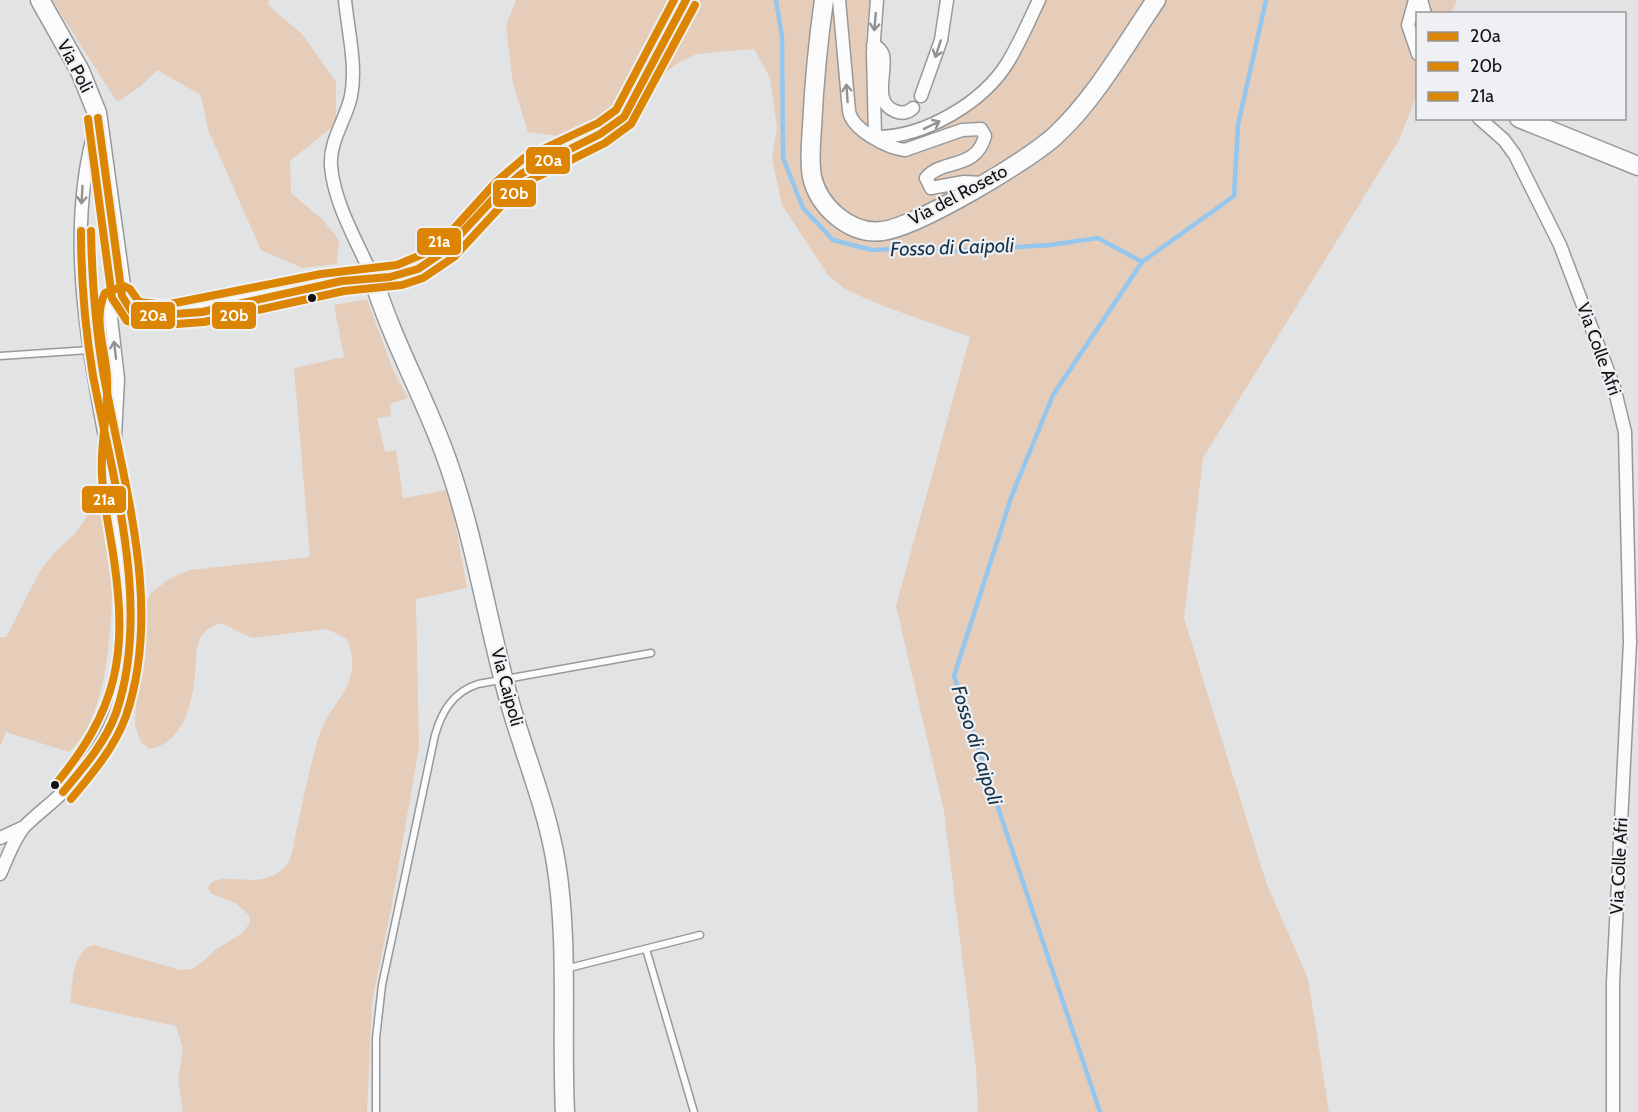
<svg xmlns="http://www.w3.org/2000/svg" width="1638" height="1112" viewBox="0 0 1638 1112" font-family="Cabin,sans-serif">
  <style>
    .green { fill: #e6cdba }
    .lines { fill: none; stroke-linecap: round; stroke-linejoin: round }
    .stream { stroke: #94c6ee; stroke-width: 4.5 }
    .lane-casing { stroke: #979899; stroke-width: 9 }
    .street-casing { stroke: #979899; stroke-width: 15 }
    .secondary-casing { stroke: #979899; stroke-width: 21 }
    .lane { stroke: #fbfbfb; stroke-width: 6 }
    .street { stroke: #fbfbfb; stroke-width: 12 }
    .secondary { stroke: #fbfbfb; stroke-width: 18 }
    .bus-1-casing { stroke: #eef0f3; stroke-width: 12 }
    .bus-2-casing { stroke: #eef0f3; stroke-width: 12 }
    .bus-3-casing { stroke: #eef0f3; stroke-width: 12 }
    .bus-1 { stroke: #db8503; stroke-width: 8 }
    .bus-2 { stroke: #db8503; stroke-width: 8 }
    .bus-3 { stroke: #db8503; stroke-width: 8 }
    .oneway { stroke: #929293 }
    .bus-dot { fill: #121213; stroke: #eef0f3; stroke-width: 2 }
    .labels { text-anchor: middle; dominant-baseline: central; stroke-width: 4.5; stroke-linejoin: round; paint-order: stroke }
    .street-label { font-size: 18px; fill: #121213; stroke: #eef0f3 }
    .water-label { font-size: 20px; font-style: italic; fill: #14324a; stroke: #eef0f3 }
    .line-badge { stroke: #eef0f3; stroke-width: 2 }
    .badge-label { font-size: 16px; text-anchor: middle; font-weight: bold; fill: #fff }
  </style>
  <rect width="100%" height="100%" fill="#e2e3e4"/>
  <path class="green" d="M52,0h217l-1,5 34,29 34,48v42l-46,37 1,32 30,25 18,22 -2,24 -34,4 -42,-18 -53,-120 -7,-35 -44,-25 -16,16 -24,16z
    M516,0h354l-4,35 3,91 10,11 53,-11 64,-50 43,-76h418l-6,13 -33,1 -1,81 -18,45 -196,318 -19,160 83,267 41,93 21,134h-351l-2,-45 -32,-256 -48,-205 74,-269 -92,-33 -33,-15 -17,-14 -46,-70 -10,-46 5,-31 -7,-50 -16,-29 -57,5 -19,9 -62,46 -58,27 -30,-4 -15,-48 -7,-58z
    M367,299l26,71 15,28 -18,6 1,12 -14,2 8,34 11,-2 7,48 46,-8 18,98 -51,11 3,148 -28,162 -19,93 -5,110h-184l-5,-33 5,-30 -7,-23 -106,-23c3,-20 2,-54 24,-58l86,25 12,-1 9,-6 13,-12 28,-18 8,-10 -1,-8 -14,-12 -23,-9 -4,-6c9,-23 55,9 80,-25 5,-8 6,-22 8,-31 7,-31 13,-63 22,-93 12,-40 47,-52 29,-100l-20,-10 -75,9 -31,-15c-11,4 -20,9 -23,21 -3,10 -2,22 -3,32 -3,30 -13,68 -46,73l-8,-7 -6,-16 5,-112 11,-21 18,-14 21,-9 120,-13 -16,-189 50,-11 -10,-52z
    M93,507l18,9c2,62 7,193 -42,236l-63,-20 -6,15v-110h6l34,-66 14,-18 21,-19z"/>
  <g class="lines">
    <path class="stream" d="M776,0l6,37 1,121 20,50 30,32 39,10 42,-2 39,3 97,-6 48,-7 44,24 -89,133 -41,100 -58,181 146,436
      M1142,262l92,-66 4,-71 28,-125"/>
    <defs>
      <path id="lane" d="M0,356l89,-6
        M646,949l48,163
        M565,969l135,-34
        M376,1112v-74l6,-53 53,-250c7,-24 18,-43 43,-51l173,-31"/>
      <path id="street" d="M345,0c3,31 12,66 6,96 -5,24 -22,45 -20,70 3,38 27,77 42,112
        M839,0l10,111c3,19 39,37 56,39l57,-20 19,-1 4,7c-9,35 -43,22 -59,42l5,10 33,-6 19,1
        M1415,0l-7,25 10,29
        M873,45c5,2 8,4 10,10 4,17 -11,47 12,56 7,3 13,2 18,-3
        M921,96l20,-56 6,-40
        M1479,118l25,22 11,15 45,90 54,142 11,45 5,210 -17,341v129
        M875,137l-2,-85 4,-52
        M877,137c47,0 106,-34 131,-75 12,-20 21,-41 31,-62
        M114,455l4,-76 -8,-70 3,-10 9,-3
        M0,838l24,-11
        M0,874c7,-15 14,-36 25,-48 12,-12 26,-22 38,-34 23,-24 46,-55 55,-87 17,-61 10,-124 1,-185 -19,-131 -61,-264 -23,-395"/>
      <path id="secondary" d="M40,0l40,71 17,42 26,187c5,10 14,16 26,16 62,2 134,-26 197,-35 25,-4 53,-1 76,-13 40,-22 62,-67 99,-94 31,-23 74,-30 103,-57l62,-117
        M824,0c-6,42 -10,85 -12,127 -1,16 -3,34 0,50 7,30 38,58 70,54 33,-3 148,-71 174,-96 39,-36 70,-91 100,-135
        M1418,0l4,14
        M1519,118l119,48
        M373,278c19,62 51,118 73,179 27,75 39,152 59,228 15,60 41,117 51,178 13,78 5,169 9,249"/>
    </defs>
    <use href="#lane" class="lane-casing"/>
    <use href="#street" class="street-casing"/>
    <use href="#secondary" class="secondary-casing"/>
    <use href="#lane" class="lane"/>
    <use href="#street" class="street"/>
    <use href="#secondary" class="secondary"/>
    <defs>
      <path id="bus-1" d="M98,118l24,178 10,16 17,4 53,-4 140,-31 48,-4 28,-8 28,-19 49,-53 26,-23 79,-40 24,-17 62,-117
        M63,792c20,-24 42,-49 53,-79 36,-104 -3,-233 -23,-337 -8,-48 -12,-96 -12,-145"/>
      <path id="bus-2" d="M88,119l24,179 15,23 23,5 54,-4 140,-31 58,-6 21,-7 31,-21 48,-52 25,-23 78,-39 26,-19 64,-119
        M71,799c21,-25 44,-52 55,-83 38,-111 -4,-235 -23,-345 -8,-47 -11,-93 -12,-140"/>
      <path id="bus-3" d="M55,785c62,-75 73,-129 59,-225 -4,-29 -11,-57 -12,-86 -2,-32 7,-64 5,-96 -1,-27 -15,-59 -2,-85l19,-7 6,3 9,13 26,3 156,-31 76,-9 26,-11 26,-20 48,-53 27,-23 74,-35 18,-13 58,-110"/>
    </defs>
    <use href="#bus-1" class="bus-1-casing"/>
    <use href="#bus-2" class="bus-2-casing"/>
    <use href="#bus-3" class="bus-3-casing"/>
    <use href="#bus-1" class="bus-1"/>
    <use href="#bus-2" class="bus-2"/>
    <use href="#bus-3" class="bus-3"/>
  </g>
  <defs><path id="oneway-shaft" d="M-6 0H5M1.5-3L5.5 0L1.5 3" fill="none" stroke-width="1.6" stroke-linecap="round" stroke-linejoin="round" transform="scale(1.5)"/></defs>
  <g class="oneway">
    <use href="#oneway-shaft" transform="translate(875 22) rotate(95)"/>
    <use href="#oneway-shaft" transform="translate(938 49) rotate(108)"/>
    <use href="#oneway-shaft" transform="translate(847 93) rotate(-94)"/>
    <use href="#oneway-shaft" transform="translate(932 125) rotate(-26)"/>
    <use href="#oneway-shaft" transform="translate(82 195) rotate(93)"/>
    <use href="#oneway-shaft" transform="translate(115 350) rotate(-97)"/>
  </g>
  <g class="bus-dot">
    <circle cx="312" cy="298" r="5"/>
    <circle cx="55" cy="785" r="5"/>
  </g>
  <g class="labels">
    <g class="street-label">
      <text transform="translate(75 66) rotate(63)">Via Poli</text>
      <text transform="translate(958 195) rotate(-28)">Via del Roseto</text>
      <text transform="translate(1599 349) rotate(70)">Via Colle Afri</text>
      <text transform="translate(507 687) rotate(75)">Via Caipoli</text>
      <text transform="translate(1619 866) rotate(-87)">Via Colle Afri</text>
    </g>
    <g class="water-label">
      <text transform="translate(952 247) rotate(-2)">Fosso di Caipoli</text>
      <text transform="translate(977 745) rotate(72)">Fosso di Caipoli</text>
    </g>
  </g>
  <g class="line-badge">
    <rect x="525" y="146" width="46" height="29" rx="6" fill="#db8503"/>
    <rect x="492" y="179" width="45" height="29" rx="6" fill="#db8503"/>
    <rect x="416" y="227" width="46" height="29" rx="6" fill="#db8503"/>
    <rect x="211" y="301" width="46" height="29" rx="6" fill="#db8503"/>
    <rect x="130" y="301" width="46" height="29" rx="6" fill="#db8503"/>
    <rect x="81" y="485" width="46" height="29" rx="6" fill="#db8503"/>
  </g>
  <g class="badge-label">
    <text x="548" y="166">20a</text>
    <text x="514" y="199">20b</text>
    <text x="439" y="247">21a</text>
    <text x="234" y="321">20b</text>
    <text x="153" y="321">20a</text>
    <text x="104" y="505">21a</text>
  </g>
  <rect x="1416" y="12" width="210" height="108" fill="#eef0f3" stroke="#969799" stroke-width="1.5"/>
  <rect x="1428" y="32" width="30" height="9" fill="#db8503" stroke="#969799" stroke-width="1.5"/>
  <text x="1470" y="42" font-size="18" fill="#121213">20a</text>
  <rect x="1428" y="62" width="30" height="9" fill="#db8503" stroke="#969799" stroke-width="1.5"/>
  <text x="1470" y="72" font-size="18" fill="#121213">20b</text>
  <rect x="1428" y="92" width="30" height="9" fill="#db8503" stroke="#969799" stroke-width="1.5"/>
  <text x="1470" y="102" font-size="18" fill="#121213">21a</text>
</svg>
